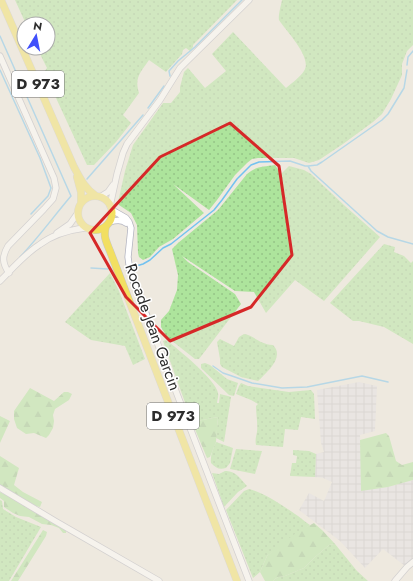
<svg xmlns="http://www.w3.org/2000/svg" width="413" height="581" viewBox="0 0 413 581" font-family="Jost,sans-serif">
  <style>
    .industrial { fill: url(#industrial-grid) }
    .grass { fill: url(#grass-dots) }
    .forest { fill: url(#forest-firs) }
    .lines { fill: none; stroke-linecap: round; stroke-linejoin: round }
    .stream { stroke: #73c2f0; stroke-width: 1.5 }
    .minor-casing { stroke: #b3b4c0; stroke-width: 7 }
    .major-casing { stroke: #c8c8c8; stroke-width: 8 }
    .minor { stroke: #fff; stroke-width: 5.5 }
    .major { stroke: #f2df61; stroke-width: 7 }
    .marked { fill: none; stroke: #d62828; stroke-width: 3; stroke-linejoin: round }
    .labels { text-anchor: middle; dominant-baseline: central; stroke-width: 3; stroke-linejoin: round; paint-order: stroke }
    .shield { fill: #fff; stroke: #6c6c6c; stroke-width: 1 }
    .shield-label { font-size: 15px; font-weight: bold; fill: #2d2d2d }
    .street-label { font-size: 16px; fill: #2d2d2d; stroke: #fff }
  </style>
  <defs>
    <pattern id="industrial-grid" width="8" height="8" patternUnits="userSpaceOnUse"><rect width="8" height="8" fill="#e2e0e7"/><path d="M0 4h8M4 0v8" fill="none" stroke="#c2c0c6"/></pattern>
    <pattern id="grass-dots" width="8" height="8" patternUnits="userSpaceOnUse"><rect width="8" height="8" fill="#ade49c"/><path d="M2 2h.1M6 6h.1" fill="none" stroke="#95c487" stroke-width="1.8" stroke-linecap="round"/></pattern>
    <pattern id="forest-firs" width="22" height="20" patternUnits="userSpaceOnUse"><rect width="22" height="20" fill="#ade49c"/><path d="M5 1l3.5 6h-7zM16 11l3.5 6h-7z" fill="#95c487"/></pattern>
  </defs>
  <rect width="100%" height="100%" fill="#eee9df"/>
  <path class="industrial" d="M359,382l18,4 -2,45 -15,4 1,20v35l27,-3 25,-7v80l-8,6 -22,-17 -18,19 -25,-27 -41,-31 10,-17 15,8 8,-19 -9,-4 -8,-1 1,-23 8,-2 -3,-9 -4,-53z"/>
  <path class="grass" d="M15,0h222l-44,45v2l-3,4 -4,-3 -3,2 -1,4 -16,18 -17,-12c-8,12 -15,17 -10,33l-16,22 8,8 -15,19 -22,23h-7l-43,-93 3,-4 -10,-20h11v-24h-22z
    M282,0h131v45l-6,6 -5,13v11l-11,24 -9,15 -9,8 -30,22 -24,16 -10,3 -15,-5h-36l-6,1 -5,4 -12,12 -18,25 -8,10 -36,-26 31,29 -31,26 -14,8 -9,10 -7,3 -4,-3 -1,-4 -1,-28 -6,-12 -12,-8 -1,-3 7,-31 8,-26 30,-42h8l9,-11v-5l4,-15 4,-4 17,20 21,-17 -14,-17 21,-22 53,56c5,-4 15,-12 18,-17 9,-13 -18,-40 -25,-51 -1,-4 2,-15 3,-20z
    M275,165l6,9 8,-8 15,4 7,4 34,32 35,31 -56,64 -29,-21 -29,33 -12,-21 -19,-1 -53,-35 6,6 47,32 6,10 -42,55h-4l-28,-22 -6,-10v-7l8,-9 8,-21 1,-15 -6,-26 6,-6 40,-33 29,-36c9,-8 16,-7 28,-9z
    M384,244l11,3 -1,5 10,4 7,7 2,-2v83l-29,-17 -25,-6h-6l-23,-18z
    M110,273l9,18 26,68 -12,6 -8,-19 -34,-6 -26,-18z
    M244,334c11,2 15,10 29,11 12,12 -6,27 -15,36l-17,-4 -19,-10 -2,-3v-5l-3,-17 3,-3 14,7 5,-9z
    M166,340c12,9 50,40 52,53 1,3 -1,7 -1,10h2l1,-9 8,2 3,1 -7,45 -8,-4 2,-21 -26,5 -29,-81z
    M205,363l5,2 17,14 11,4 -4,13 -5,-1 -28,-27v-4z
    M241,383l7,3 41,6 22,-2 3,4 1,25 -14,-2 -3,13 -13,-1 -2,18 -27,-2c-1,-5 0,-8 1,-13 1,-8 -1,-18 -1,-26l2,-2 -7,-4 -15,-6 3,-8z
    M216,442l17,6 -3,15 -4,5c-7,2 -10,0 -15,-5 -1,-8 2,-14 5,-21z
    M236,449l26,2 -7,23 -25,-5z
    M293,450l16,1 7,3 -1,23 -25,-1 2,-13h4l1,-7 -4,-1z
    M225,471c10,-1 16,8 22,15l-9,6 -14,15 -12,-34 7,1z
    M249,489c15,4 33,16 46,25 5,3 10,8 15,11l-43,31 -7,16 -7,6 -27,-68 18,-19z
    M0,500l2,1 1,8 13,8 25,10 -32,54h-9z
    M335,544l22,27 11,10h-95l2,-2 3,-2 7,-1 19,-8 10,-10 15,-13z"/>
  <path class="forest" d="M30,388l24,13 10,-9h4l4,2 -3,6 -14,9 -2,6 1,6 -1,7 -4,7 -3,3 -12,-5 -8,1 -9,-6 -3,-9v-8z
    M0,416l10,5 -10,22z
    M218,417l-2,25 -6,15 -3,1 -15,-36z
    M386,433l3,3 7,25 6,4 11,-3v18l-25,7 -27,4 -1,-51z
    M0,456l19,12 -5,17 9,7 19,10 -2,5 -4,-1 -36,-20z
    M0,492l20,10 46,28v3h-3l-4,-5 -8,-3 -9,-1 -13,-7 -9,-1 -7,-3 -9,-6v-6l-4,-3z
    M314,523l9,8 12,13 -6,1 -15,13 -10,10 -19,8 -7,1 -3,2 -2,2h-8l-5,-9 7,-16 17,-14 15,-11z
    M43,530l4,2 -1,4 -28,45h-7z"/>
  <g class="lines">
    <path class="stream" d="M0,36l71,160c-17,20 -33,42 -51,61
      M407,65l1,-8 5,-6
      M0,70l40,88 11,30 -3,8 -17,18
      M170,76l-1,-5 9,-10 17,-14 47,-47
      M148,108l16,-22
      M308,166l3,5 66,60 11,6 25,7
      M87,179l56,-64
      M133,267l10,-3 7,-4 13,-12 8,-4 43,-34 8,-10 15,-21 14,-14 8,-3 31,-1 15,5h3l9,-1 5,-3 60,-42 6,-6 16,-26 3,-18
      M91,268l17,1
      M213,366l10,7 9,3 20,7 30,5 25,-1 55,-11 26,6"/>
    <defs>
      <path id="minor" d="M0,56l54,122 2,10 -3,11 -9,10 -36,37c-6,10 -6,17 1,27
        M100,197l8,-5 5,-7
        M110,206l7,-32 6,-21 4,-9 33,-44 20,-32 7,-7 62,-61
        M112,210l14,8 3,4 2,6 -3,29 2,15 119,309
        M110,222c6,-2 11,-3 16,1
        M57,233l13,-9 7,-10
        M0,281c12,-12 25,-27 39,-36 13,-10 30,-15 46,-17
        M0,488l55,33 104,60
        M395,581l12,-14 6,-5"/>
      <path id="major" d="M1,0l73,167c6,11 11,22 22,29
        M77,177l4,15v10
        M78 213a17 17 0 1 1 34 0a17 17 0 1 1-34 0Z
        M106,226c-3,10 0,15 4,25l127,330"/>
    </defs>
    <use href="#minor" class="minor-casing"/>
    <use href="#major" class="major-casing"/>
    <use href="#minor" class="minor"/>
    <use href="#major" class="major"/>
  </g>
  <path d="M0 0H413V581H0ZM230,123l49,43 13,89 -41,52 -81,34 -44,-44 -36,-64 70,-76z" fill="#eee9df" fill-opacity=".55" fill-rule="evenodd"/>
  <path class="marked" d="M230,123l49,43 13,89 -41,52 -81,34 -44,-44 -36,-64 70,-76z"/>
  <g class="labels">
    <g class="shield">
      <rect x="12" y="71" width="52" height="26" rx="3"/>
      <rect x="147" y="403" width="52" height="26" rx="3"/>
    </g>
    <g class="shield-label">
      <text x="38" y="84">D 973</text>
      <text x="173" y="416">D 973</text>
    </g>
    <g class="street-label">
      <text transform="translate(153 327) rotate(70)">Rocade Jean Garcin</text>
    </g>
  </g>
  <g transform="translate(36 36) rotate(10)"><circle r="19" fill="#ffffff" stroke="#ababab"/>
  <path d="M0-3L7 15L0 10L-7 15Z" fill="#4050fb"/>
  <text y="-6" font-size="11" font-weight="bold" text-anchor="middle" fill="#2d2d2d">N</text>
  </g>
</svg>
